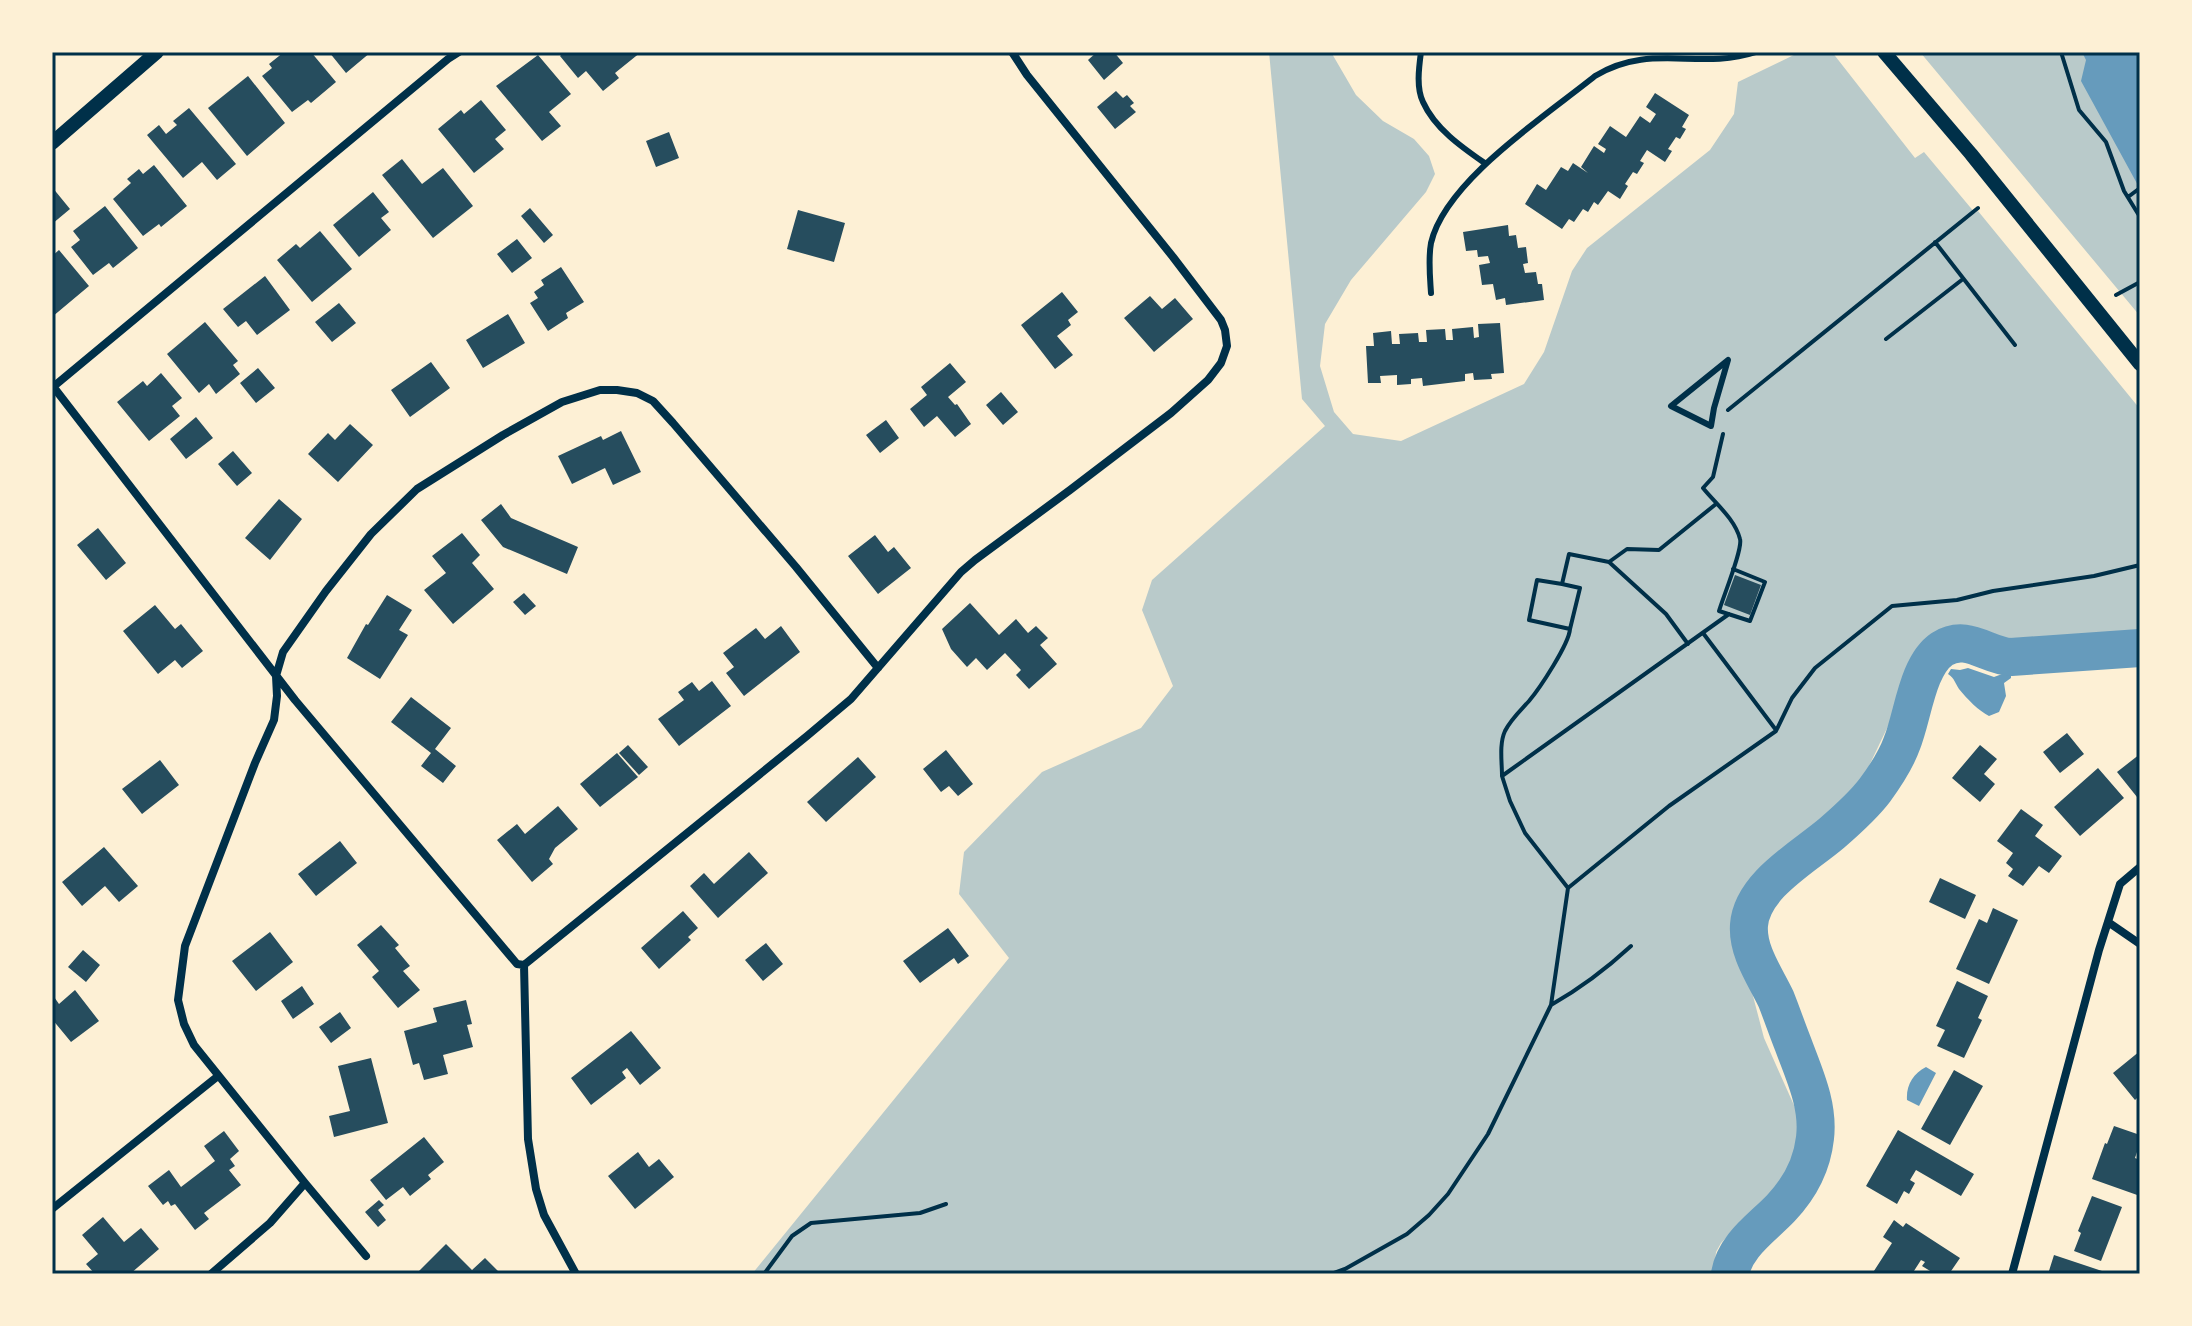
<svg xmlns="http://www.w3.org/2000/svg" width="2192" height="1326" viewBox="0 0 2192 1326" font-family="'PT Sans Narrow',sans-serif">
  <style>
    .green { fill: #b9caca }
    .water { fill: #669bbc }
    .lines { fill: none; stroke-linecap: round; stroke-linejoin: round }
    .river { stroke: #669bbc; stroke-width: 38 }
    .building { fill: #264d5e }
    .path { stroke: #003049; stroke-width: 4 }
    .service { stroke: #003049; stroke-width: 6 }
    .minor { stroke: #003049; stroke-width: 8 }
    .tertiary { stroke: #003049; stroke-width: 14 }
    .neatline { fill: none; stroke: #003049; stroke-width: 3 }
  </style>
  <rect width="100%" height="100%" fill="#fdf0d5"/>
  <path class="green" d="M1269,52h62l25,43 27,26 31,18 15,17 6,18 -9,18 -75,88 -26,44 -5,42 14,46 19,22 48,7 123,-57 20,-32 28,-81 15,-23 123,-98 24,-36 4,-32 62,-30h32l83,106 9,-6 51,61 3,-2 162,198v230l-123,10 -18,-2 -27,-12 -15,-3h-8l-17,6 -10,10 -17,30 -16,46 -31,65 -50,49 -50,42 -15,26 -5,32 4,16 22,84 33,74 3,24 -7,25 -17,26 -55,56 -5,9 -2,22h-962l257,-316 -50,-64 5,-42 78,-80 99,-44 32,-42 -31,-76 10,-30 173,-154 -23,-27z
    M1920,52h220v264z"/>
  <path class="water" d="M2082,52h58v137l-59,-108 5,-21z
    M1968,668l26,9 11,-4 6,2v3l-7,5 2,13 -7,16 -10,4c-10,-5 -22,-17 -30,-27 -4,-6 -4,-10 -11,-15l3,-5 9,1z
    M1926,1067l10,6 -17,33 -12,-6c-1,-15 6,-26 19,-33z"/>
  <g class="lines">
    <path class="river" d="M1730,1274c5,-29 32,-46 51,-66 18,-19 31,-43 34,-70 4,-33 -11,-64 -22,-94 -6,-15 -11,-30 -17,-45 -11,-23 -29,-48 -27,-74 3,-40 55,-68 83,-92 15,-13 31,-27 43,-43 11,-15 21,-30 27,-47 11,-27 15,-77 40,-94 25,-16 45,7 69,8l129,-9"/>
  </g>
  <path class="building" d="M284,52h27l25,30 -25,21 -3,-3 -16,12 -30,-36 10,-8 -3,-4z
    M329,52h42l-25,21z
    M564,52h77l-26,21 4,5 -16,13 -17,-20 -8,7 -18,-22z
    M1097,52h17l9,11 -19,17 -16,-20z
    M538,55l33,39 -22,18 12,14 -19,15 -46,-55z
    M248,76l37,47 -38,33 -39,-48z
    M1116,91l7,7 4,-3 7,8 -4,3 6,6 -21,17 -18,-22z
    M1655,93l34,22 -7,12 4,2 -6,10 -4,-2 -8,12 4,2 -7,11 -18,-12 -7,11 4,2 -7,11 -4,-2 -8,12 3,2 -8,13 -12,-8 -10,14 -4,-3 -6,10 -5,-3 -9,13 -5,-3 -7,10 -37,-25 12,-20 9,6 15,-23 7,4 5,-8 15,10 -7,-6 13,-21 10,7 2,-4 -8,-5 12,-18 16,11 14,-21 10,7 6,-9 -10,-7z
    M481,100l25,30 -11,9 9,10 -30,24 -36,-44 23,-19 3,4z
    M189,108l47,56 -19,16 -15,-18 -19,16 -36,-43 12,-10 7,9 11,-9 -4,-4z
    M669,132l10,26 -23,9 -10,-26z
    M402,159l20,25 21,-16 30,38 -40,32 -51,-63z
    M154,165l33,41 -26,21 -2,-3 -16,12 -30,-37 18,-16 -4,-4 12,-10 4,5z
    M52,187l18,22 -18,15z
    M373,192l16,20 -8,6 10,12 -32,27 -26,-32z
    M105,206l33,42 -25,20 -4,-5 -16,12 -22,-28 9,-7 -7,-9z
    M530,208l23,27 -9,8 -23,-27z
    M798,210l47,13 -11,39 -47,-13z
    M1508,225l1,11 7,-1 2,13 8,-1 2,16 -5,1 2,9 11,-1 2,12h4l2,16 -38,5 -1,-7 -9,2 -3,-16 -11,1 -3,-20 11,-2 -2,-7 -10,1 -1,-7 -11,1 -3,-19z
    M320,231l32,38 -40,33 -35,-42 19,-16 4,4z
    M517,239l15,19 -20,15 -15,-19z
    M59,250l30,36 -37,31v-61z
    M561,267l23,35 -18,11 2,5 -20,13 -18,-28 8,-5 -4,-6 10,-7 -3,-5z
    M265,276l25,34 -33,25 -11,-14 -8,6 -15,-18z
    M1062,292l16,20 -10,8 3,5 -14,11 16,19 -18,14 -34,-44z
    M1150,296l12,13 13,-11 18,21 -39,33 -30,-34z
    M339,303l17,20 -24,19 -17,-20z
    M508,314l17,29 -42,25 -17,-28z
    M205,322l33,39 -5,4 7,9 -24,20 -7,-10 -10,9 -32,-39z
    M1500,323l4,50 -13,1 1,5 -18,1 -1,-7 -8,1v7l-42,5 -1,-8 -11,1v5l-14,1v-10l-17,1 1,7h-13l-2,-37h8l-1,-13 18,-2 1,13h8l-1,-10 19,-1 1,9h8l-1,-12 19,-1 1,11h7l-1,-11 21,-2 1,11 5,-1 -1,-13z
    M431,362l19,26 -40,29 -19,-27z
    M950,363l16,19 -18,15 7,8 2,-1 14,20 -16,13 -18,-21 -13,11 -14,-18 17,-14 -6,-8z
    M258,368l17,20 -19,15 -16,-20z
    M161,373l21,25 -10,8 8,10 -31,25 -32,-39 26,-21 4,5z
    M1001,392l17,20 -15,13 -17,-20z
    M196,417l17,21 -27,21 -16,-20z
    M886,420l13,18 -19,15 -14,-18z
    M350,424l23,21 -35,37 -30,-28 20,-21 7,7z
    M621,431l20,41 -28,13 -8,-17 -33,16 -14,-28 43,-20 2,4z
    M233,451l19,22 -15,13 -19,-22z
    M279,499l23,20 -32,41 -25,-22z
    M501,504l10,14 67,29 -11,27 -64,-27 -22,-27z
    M98,528l28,35 -20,17 -29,-35z
    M462,533l18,22 -8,8 22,26 -41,35 -29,-34 22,-17 -14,-17z
    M875,535l13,17 6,-5 17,21 -33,26 -30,-38z
    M1735,575l26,10 -11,30 -26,-10z
    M524,593l12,13 -11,9 -12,-13z
    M387,595l25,15 -13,20 9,5 -28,44 -33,-21 19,-34 2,1z
    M970,603l29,32 17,-16 12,14 8,-7 12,12 -8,7 17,19 -28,25 -13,-14 5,-5 -16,-17 -18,17 -11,-12 -9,9 -16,-18 -9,-20z
    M155,605l20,24 6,-5 22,27 -21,17 -7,-8 -17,14 -35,-43z
    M781,626l19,26 -56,44 -18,-23 8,-6 -11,-14 33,-25 9,11z
    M712,681l19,25 -52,40 -21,-27 26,-19 -6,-8 14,-10 7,9z
    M411,697l40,31 -16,21 21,17 -13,17 -22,-17 10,-13 -40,-31z
    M2067,733l17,21 -24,19 -17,-21z
    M628,745l20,22 -9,8 -20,-22z
    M1980,745l17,14 -13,15 11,10 -15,18 -28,-24z
    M946,750l27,34 -15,12 -9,-10 -8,6 -18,-23z
    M617,753l21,24 -38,30 -20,-23z
    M2140,754v41l-3,2 -20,-25z
    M858,757l18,20 -50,45 -19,-20z
    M160,760l19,25 -37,29 -20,-25z
    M2098,768l26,30 -44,38 -26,-29z
    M558,806l20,23 -23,19 -6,11 4,5 -21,18 -35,-42 20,-16 8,10z
    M2021,809l22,16 -8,11 27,20 -13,17 -10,-7 -16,20 -15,-10 5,-7 -7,-6 7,-10 -16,-12z
    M340,841l17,22 -41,33 -18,-22z
    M104,847l34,39 -19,16 -14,-16 -23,20 -20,-24z
    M749,852l19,21 -50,45 -28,-32 14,-13 10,11z
    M1940,878l36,17 -11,24 -36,-17z
    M1993,908l25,12 -29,64 -33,-15 23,-50 8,4z
    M683,911l15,17 -10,9 3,3 -32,29 -18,-21z
    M381,925l18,20 -4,3 15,18 -7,5 17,19 -22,18 -26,-31 7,-6 -22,-26z
    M948,928l21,28 -11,8 -4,-6 -34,25 -17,-22z
    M270,932l23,30 -37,29 -24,-30z
    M766,943l17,21 -20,17 -18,-21z
    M83,950l17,15 -14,17 -18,-15z
    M1957,981l31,15 -10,22 4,2 -18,38 -27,-12 8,-16 -9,-4z
    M302,986l12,18 -21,15 -12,-18z
    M75,990l24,31 -28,21 -19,-23v-25l7,10z
    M466,1000l6,24 -5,1 6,22 -30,8 5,19 -24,6 -5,-17 -6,2 -9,-34 33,-9 -4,-14z
    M340,1012l11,16 -20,15 -12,-16z
    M631,1031l30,37 -21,17 -13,-17 -5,4 4,6 -35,27 -20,-27z
    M2140,1051v44l-5,5 -22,-27z
    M371,1058l17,65 -54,14 -5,-21 21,-5 -12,-45z
    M1954,1070l29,16 -33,59 -29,-16z
    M2114,1126l26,9v8l-5,15 5,2v36l-48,-17 13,-36 2,1z
    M1898,1130l76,44 -13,22 -45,-26 -6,10 5,3 -6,11 -5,-3 -7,13 -31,-18z
    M224,1131l15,20 -9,8 5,7 -6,4 12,15 -37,28 5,6 -14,11 -20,-26 -4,2 -3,-5 -5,4 -15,-19 21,-16 12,17 34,-26 -11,-15z
    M424,1137l20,25 -16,13 3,4 -21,17 -7,-9 -17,13 -16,-20z
    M638,1152l11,15 10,-8 15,18 -39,32 -27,-33z
    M2092,1196l30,11 -21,54 -27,-10 7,-18 -3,-2z
    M379,1200l5,5 -6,5 8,10 -8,7 -13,-15z
    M103,1217l21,25 17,-14 18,21 -29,25h-35l-9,-10 12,-10 -16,-19z
    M1894,1220l9,7 3,-4 54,35 -11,16h-14l-13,-8 3,-4 -4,-2 -9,14h-40l20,-31 -9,-6z
    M446,1244l26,26 13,-12 16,16h-85z
    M2054,1255l54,18v1h-60z"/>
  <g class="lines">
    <path class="path" d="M2061,52l18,58 27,32 18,49 16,26
      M2128,197l12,-9
      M1935,242l80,103
      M2116,295l24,-13
      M1886,339l77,-60
      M1728,410l250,-202
      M1723,434l-10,43 -10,11c12,15 32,31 37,51 3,10 -17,58 -21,72l31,10 15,-39 -32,-13
      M1609,562l18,-13 32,1 57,-46
      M1562,584l-25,-4 -8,40 41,9 10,-41 -18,-4 7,-30 40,8 57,52 22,30
      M1729,614l-227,162 8,25 15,32 43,55 101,-82 107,-75 16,-33 23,-30 77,-62 65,-6 36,-9 101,-15 46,-11
      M1703,633l73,97
      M1502,776c0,-14 -3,-32 3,-45 6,-12 15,-20 24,-30 11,-13 40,-57 41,-72
      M1551,1005c30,-17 55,-36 80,-59
      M764,1274l28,-38 19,-13 109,-10 26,-9
      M1331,1274l14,-5 62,-35 22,-19 19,-21 40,-60 63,-129 17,-117"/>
    <path class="service" d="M1421,52c-2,15 -5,36 2,50 12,27 40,46 63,62
      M1431,293c-1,-16 -3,-34 0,-50 14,-62 116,-128 164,-167 56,-34 103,-5 161,-24
      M1728,360l-14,48 -3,18 -40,-20z"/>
    <path class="minor" d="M52,385l243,315 222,264 7,1 4,174 8,50 8,26 32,59
      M53,387l395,-328 11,-7
      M2108,922l32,22
      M524,965l283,-229 44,-37 110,-127 14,-12 95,-70 101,-77 37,-33 13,-17 6,-17 -2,-16 -4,-10 -48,-63 -146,-182 -15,-23
      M52,1209l166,-133
      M366,1256l-61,-73 -111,-138 -10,-21 -6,-24 7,-54 70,-183 19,-43 3,-24 -1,-20 7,-24 43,-61 45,-57 46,-45 86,-54 59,-33 38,-12h17l20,3 16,8 20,22 123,144 82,101
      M211,1274l59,-51 35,-40
      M2012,1274l87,-324 21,-66 20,-17"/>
    <path class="tertiary" d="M1884,52l87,102 169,210
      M52,143l105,-91"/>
  </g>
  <rect width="2192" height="1326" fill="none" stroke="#fdf0d5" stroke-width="108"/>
  <rect x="54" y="54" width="2084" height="1218" class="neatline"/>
</svg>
